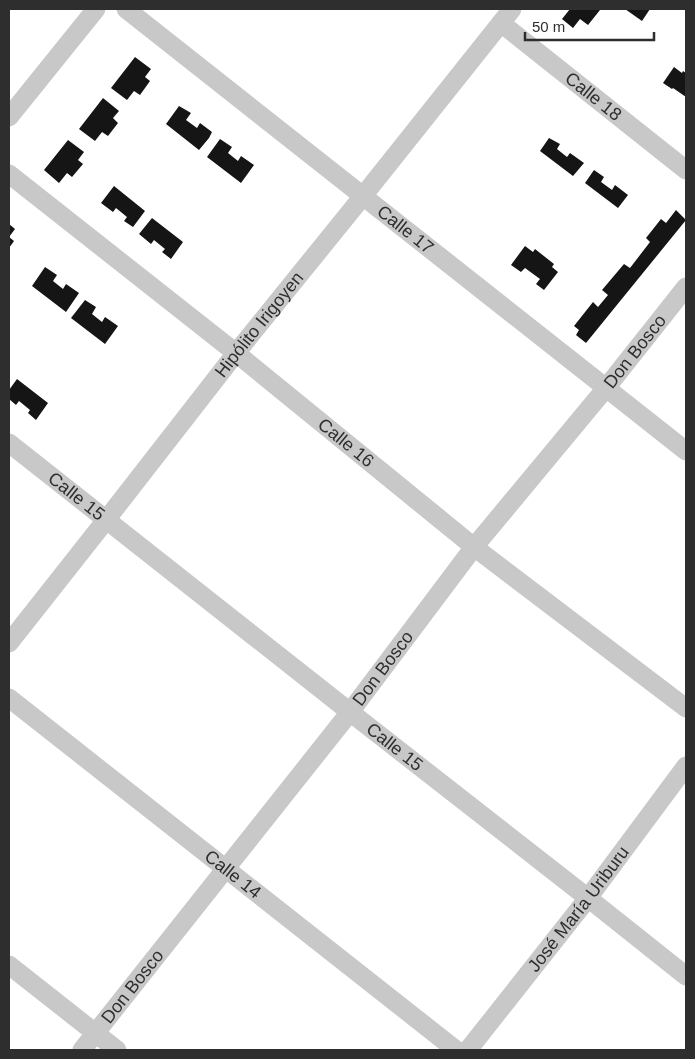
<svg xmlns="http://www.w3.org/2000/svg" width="695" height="1059" viewBox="0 0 695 1059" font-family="Arial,sans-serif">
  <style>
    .building { fill: #151515 }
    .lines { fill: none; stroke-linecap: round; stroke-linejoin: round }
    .minor { stroke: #c8c8c8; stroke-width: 19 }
    .labels { text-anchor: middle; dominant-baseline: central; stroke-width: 5; stroke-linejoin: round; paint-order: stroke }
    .street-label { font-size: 18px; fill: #2e2e2e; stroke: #fff }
  </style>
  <rect width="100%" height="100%" fill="#fff"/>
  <path class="building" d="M570,9h29l1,1 -12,15 -8,-6 -7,9 -11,-9z
    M625,9h25l-8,12z
    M135,57l16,12 -6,8 5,4 -10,14 -6,-4 -7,9 -16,-12z
    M674,67l8,6 1,-2 3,2v24l-13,-9 -1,1 -9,-6z
    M103,98l16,13 -6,7 5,5 -10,13 -6,-4 -7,9 -16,-12z
    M179,106l12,7 -5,7 11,8 3,-5 12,9 -3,6 -10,12 -33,-26z
    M549,138l11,6 -3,5 10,8 3,-4 14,10 -11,13 -33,-25z
    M220,139l12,8 -4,6 10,8 3,-5 13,9 -13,18 -34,-26z
    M68,140l16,12 -6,8 5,4 -11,13 -5,-4 -8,10 -15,-13z
    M594,170l10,7 -3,5 11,8 3,-5 13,10 -10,13 -33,-25z
    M114,186l31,25 -12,16 -9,-6 3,-4 -11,-9 -3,4 -12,-9z
    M676,210l10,10 -100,123 -10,-8 3,-5 -5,-4 19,-24 5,5 10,-12 -6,-5 22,-26 6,4 20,-26 -4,-4 15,-19 5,4z
    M152,218l31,24 -12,17 -9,-7 3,-3 -11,-9 -3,4 -12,-10z
    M9,224l6,5 -6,8 5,4 -5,7z
    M525,246l8,6 2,-3 19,15 -2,3 6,5 -14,18 -8,-6 4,-5 -15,-11 -4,4 -10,-7z
    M45,267l12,8 -4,6 10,8 3,-5 13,9 -13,19 -34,-26z
    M85,300l11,7 -4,7 10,8 3,-5 13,9 -13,18 -34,-26z
    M17,379l31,24 -12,17 -8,-7 2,-3 -11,-9 -3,4 -7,-6v-9z"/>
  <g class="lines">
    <g class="minor">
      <path id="s1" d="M126,9l560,442"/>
      <path id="s2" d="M501,23l185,147"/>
      <path d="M9,117l87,-108"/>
      <path id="s3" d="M9,174l227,179 238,194 212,161"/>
      <path id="s4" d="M9,443l341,269 238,186 98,78"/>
      <path id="s5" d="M9,643l97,-123 130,-167 127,-157 149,-187"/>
      <path id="s6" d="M9,698l447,352"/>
      <path d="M9,965l108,85"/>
      <path id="s7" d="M82,1050l268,-338 124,-165 132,-159 80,-101"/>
      <path id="s8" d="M468,1050l120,-152 98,-132"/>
    </g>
  </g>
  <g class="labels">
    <g class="street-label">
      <text stroke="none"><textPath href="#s2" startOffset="118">Calle 18</textPath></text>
      <text stroke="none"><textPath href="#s1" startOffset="356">Calle 17</textPath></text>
      <text stroke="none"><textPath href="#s5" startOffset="405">Hipólito Irigoyen</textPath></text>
      <text stroke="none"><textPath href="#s7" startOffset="891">Don Bosco</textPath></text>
      <text stroke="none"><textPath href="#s3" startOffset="431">Calle 16</textPath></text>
      <text stroke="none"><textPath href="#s4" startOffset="86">Calle 15</textPath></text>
      <text stroke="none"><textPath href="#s7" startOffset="486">Don Bosco</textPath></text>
      <text stroke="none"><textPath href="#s4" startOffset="491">Calle 15</textPath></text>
      <text stroke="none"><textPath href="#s6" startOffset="285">Calle 14</textPath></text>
      <text stroke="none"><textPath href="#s8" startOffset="179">José María Uriburu</textPath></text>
      <text stroke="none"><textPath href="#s7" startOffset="81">Don Bosco</textPath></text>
    </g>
  </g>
  <rect width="695" height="1059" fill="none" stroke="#2e2e2e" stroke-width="20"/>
  <path d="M525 32v8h129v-8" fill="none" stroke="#2e2e2e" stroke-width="2.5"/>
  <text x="532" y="32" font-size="15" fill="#2e2e2e" stroke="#ffffff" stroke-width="4" paint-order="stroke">50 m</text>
</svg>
